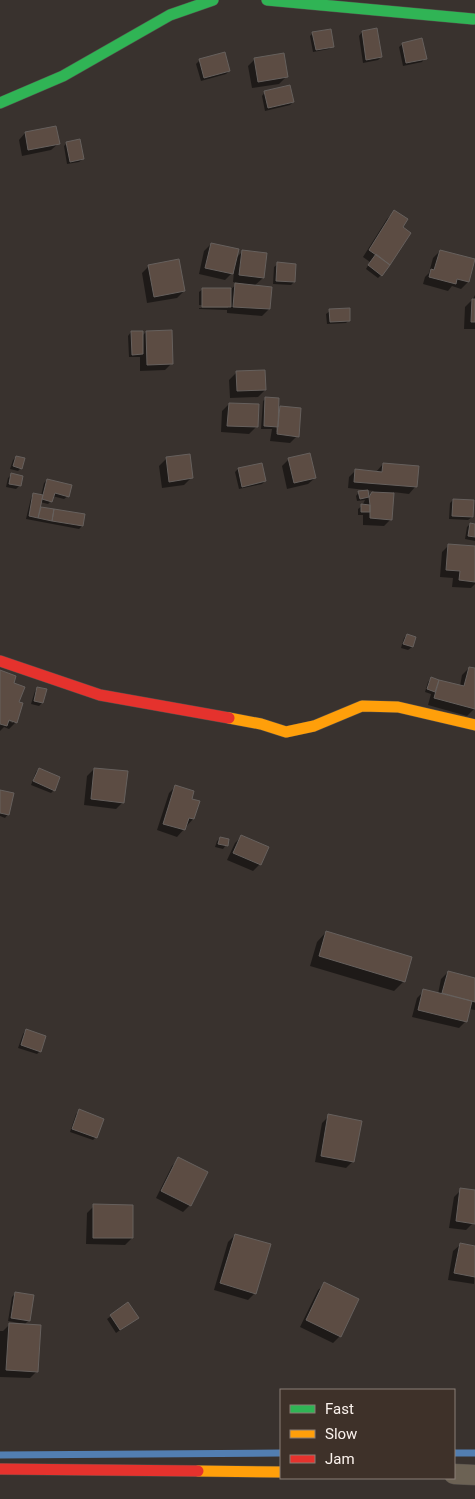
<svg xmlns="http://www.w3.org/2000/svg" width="475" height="1499" viewBox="0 0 475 1499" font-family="Roboto,sans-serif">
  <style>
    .shadow { fill: #0007; fill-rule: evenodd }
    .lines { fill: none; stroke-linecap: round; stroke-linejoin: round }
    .stream { stroke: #527eb1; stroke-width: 7 }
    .building { fill: #5c4c43; stroke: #66605d }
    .street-casing { stroke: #534e4a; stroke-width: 21 }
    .fast-casing { stroke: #534e4a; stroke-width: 12 }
    .slow-casing { stroke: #534e4a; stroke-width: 12 }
    .jam-casing { stroke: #534e4a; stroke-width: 12 }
    .street { stroke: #6c6254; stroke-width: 20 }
    .fast { stroke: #30b455; stroke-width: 11 }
    .slow { stroke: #ff9f0a; stroke-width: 11 }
    .jam { stroke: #e5322d; stroke-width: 11 }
  </style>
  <rect width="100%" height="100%" fill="#39322e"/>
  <path class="shadow" d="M362,32l19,25 -3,3 -15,3 -4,-27z
    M313,33l19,13 -3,3 -16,3 -3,-16z
    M403,44l22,14 -3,4 -19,4 -4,-19z
    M255,59l31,18 -7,7 -27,4 -4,-22z
    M200,60l29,11 -3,3 -25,7 -5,-17z
    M265,92l28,10 -3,3 -25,6 -3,-15z
    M25,133l33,11 -7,6 -29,6 -3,-16z
    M67,143l16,16 -4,3 -12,2 -3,-18z
    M394,212l7,16 -20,47 -3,3 -12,-9 4,-7 -7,-5 24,-38z
    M211,244l24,15 8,-8 20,27 -9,8 15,23 -7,7 -35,-3v-3l-28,-1v-1h29v-2l-29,-1v-13l4,-3h28l7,-6 -5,-1 1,-11 -9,9 -26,-6 5,-23z
    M440,251l34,9 -6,22 -7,7 -9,-3 -4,5 -25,-7 2,-7 4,-4 4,-15z
    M278,264l16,18 -3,3 -18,-1 1,-17z
    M149,266l35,25 -7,7 -30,5 -5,-30z
    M475,295v34h-11l1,-22 8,-8z
    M330,311l19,9 -3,3 -19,1 -1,-10z
    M131,332l10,5 5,-5 26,31 -7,7 -25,1v-14h-11l-1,-21z
    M236,373l29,17 -7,7 -28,1 -1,-18z
    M266,398l10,28v6l2,1 2,-26 17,29 -7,7 -20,-2 2,-12h-11l2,-28z
    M229,404l27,23 -7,7 -28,-2 1,-21z
    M16,457l5,11 -3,3 -8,-2 3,-9z
    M166,459l25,19 -7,7 -22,3 -3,-22z
    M289,459l26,19 -7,6 -21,5 -5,-23z
    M261,464l4,17 -3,3 -23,5 -4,-17 3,-3z
    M383,464l32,23 -6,7 -16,-2 -2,27 -7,7 -21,-1v-10h-5v-6l4,-3 3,-6 -8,1 -1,-5 3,-4 9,5 6,-6 -26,-3 1,-11 7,-7 20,2z
    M11,475l8,11 -3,3 -10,-2 2,-9z
    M47,480l21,16 -4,3 -12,-3 -1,5 -3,3 -8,-2 -1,6 45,7 -2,11 -3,3 -53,-10 5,-21 3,-4 7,2 3,-13z
    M453,500l19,17 -4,3 -19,-1 1,-16z
    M470,524l5,1v16l-10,-2 2,-12z
    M449,545l26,3v36l-4,4 -19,-1 1,-9 -13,-1 2,-25z
    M407,635l5,12 -4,3 -7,-2 3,-10z
    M469,668l6,2v35l-1,4 -7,7 -39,-11 3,-11 -6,-2 3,-10 3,-3 29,7 2,-11z
    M0,672l18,31 -2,19 -7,7 -5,-2 -4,4zM3,719l10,1v3z
    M38,688l4,15 -3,3 -8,-2 4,-13z
    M39,769l15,21 -3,3 -20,-8 5,-13z
    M94,769l29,33 -7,7 -32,-4 3,-29z
    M176,786l17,33 -16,18 -20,-7 12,-37z
    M0,791l8,23 -3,4 -5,-2z
    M242,836l25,12 -7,16 -7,7 -26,-11 8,-17z
    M220,838l6,7 -3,4 -8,-2 2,-6z
    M326,932l78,49 -10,10 -84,-25 7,-24z
    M448,972l27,7v31l-6,-1 -3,12 -7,7 -47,-11 5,-19 7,-7 14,3 3,-15z
    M26,1030l14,21 -3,3 -19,-6 5,-14z
    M80,1111l16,26 -3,3 -23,-8 6,-18z
    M329,1116l24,45 -7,7 -31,-6 7,-39z
    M179,1159l11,46 -7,7 -27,-14 16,-32z
    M461,1190l14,2 -2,31 -7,7 -17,-2 5,-31z
    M94,1206l38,32 -7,7 -39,-1 1,-31z
    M235,1235l20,58 -7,7 -34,-10 14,-48z
    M460,1245l15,2 -1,37 -26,-4 5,-29z
    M325,1284l15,52 -7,7 -33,-16 18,-37z
    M16,1293l13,27 -4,4 -17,-3 4,-24z
    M128,1304l9,14 -21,15 -9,-14z
    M9,1325l28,46 -7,7 -30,-1v-46h3z"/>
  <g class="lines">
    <path class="stream" d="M454,1453h21
      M0,1455l281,-2"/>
  </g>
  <path class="building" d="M377,28l5,29 -16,3 -4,-29z
    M331,29l3,18 -18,3 -4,-18z
    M422,38l5,21 -21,4 -4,-20z
    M225,52l5,19 -26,7 -5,-19z
    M284,53l4,24 -30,5 -4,-24z
    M290,85l4,17 -26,6 -4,-17z
    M56,126l4,18 -32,6 -3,-18z
    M80,139l4,20 -14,3 -4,-20z
    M394,210l14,9 -5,8 8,6 -21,32 -21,-15z
    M211,243l28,6 -6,25 -28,-6z
    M242,250l25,3 -3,25 -25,-3z
    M440,250l35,9 -6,23 -12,-3 -1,5 -27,-7 2,-8 3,1z
    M376,254l14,11 -8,11 -14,-11z
    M179,259l6,32 -31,6 -6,-32z
    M277,262l19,2 -1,18 -19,-1z
    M235,283l37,4 -2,22 -37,-2z
    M202,288h29v19h-29z
    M472,299h3v23h-4z
    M350,308v13l-20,1 -1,-13z
    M172,330l1,34 -26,1 -1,-34z
    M131,331h12v23l-11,1z
    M265,370l1,20 -29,1 -1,-20z
    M265,397l14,1 -1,29 -14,-1z
    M229,403l30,1 -1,23 -31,-1z
    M280,406l21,2 -2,29 -22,-3z
    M310,453l6,25 -22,5 -6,-25z
    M190,454l3,24 -24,4 -3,-25z
    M16,456l9,2 -3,11 -9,-3z
    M262,463l4,18 -24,6 -4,-19z
    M383,463l36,3 -2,21 -63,-5 1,-13 27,3z
    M11,473l12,3 -2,10 -12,-2z
    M47,479l25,6 -3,12 -14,-4 -3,9 -10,-3z
    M368,490l1,7 -9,2 -2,-8z
    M372,492l22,1 -2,27 -22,-2v-13l-1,-8z
    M33,493l10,2 -5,23 -9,-2z
    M453,499l21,1 -1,17 -21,-1z
    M361,504l9,1v7h-9z
    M41,507l13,2 -2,12 -14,-3z
    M54,509l31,5 -2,12 -31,-5z
    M470,523l5,1v13l-7,-1z
    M448,544l27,2v36l-16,-2 1,-9 -14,-1z
    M407,634l9,3 -3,10 -10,-3z
    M469,667l6,1v41l-41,-11 5,-18 25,6z
    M0,670l16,6 -2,7 11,4 -6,15 4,1 -6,20 -8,-3 -2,6 -7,-2z
    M431,677l8,3 -4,12 -8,-3z
    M37,687l10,2 -4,14 -9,-2z
    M39,768l21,9 -5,14 -22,-10z
    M94,768l34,3 -4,32 -33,-4z
    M175,785l19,6 -2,8 8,2 -6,18 -5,-1 -4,12 -22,-6z
    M0,790l14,3 -5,22 -9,-2z
    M241,835l28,12 -8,18 -28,-12z
    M220,837l9,2 -1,7 -10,-2z
    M326,931l86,26 -7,25 -86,-26z
    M448,971l27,7v24l-33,-9z
    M423,989l49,12 -5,21 -49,-12z
    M26,1029l20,7 -5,16 -20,-7z
    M79,1109l25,10 -7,19 -25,-9z
    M328,1114l34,7 -8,41 -33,-6z
    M178,1157l30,15 -17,34 -30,-15z
    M460,1188l15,2v34l-19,-3z
    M93,1204l40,1v33h-40z
    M235,1234l36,10 -15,50 -36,-11z
    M460,1243l15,3v31l-21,-4z
    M324,1282l35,17 -18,38 -35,-17z
    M15,1292l19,3 -4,26 -19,-3z
    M128,1302l11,16 -19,12 -10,-15z
    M9,1323l32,2 -3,47 -32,-2z"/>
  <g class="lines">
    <defs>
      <path id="street" d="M454,1474l21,1"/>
      <path id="fast" d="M267,0l206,19
        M0,103l63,-27 107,-61 43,-15"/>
      <path id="slow" d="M229,718l32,6 25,8 28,-6 48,-20 36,1 77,18
        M198,1471l83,1"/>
      <path id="jam" d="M0,661l100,34 129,23
        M0,1469l198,2"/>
    </defs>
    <use href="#street" class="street-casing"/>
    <use href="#fast" class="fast-casing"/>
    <use href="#slow" class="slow-casing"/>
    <use href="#jam" class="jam-casing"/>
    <use href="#street" class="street"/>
    <use href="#fast" class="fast"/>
    <use href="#slow" class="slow"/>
    <use href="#jam" class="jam"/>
  </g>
  <rect x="280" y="1389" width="175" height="90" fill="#3e3129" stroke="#8a7e77"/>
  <rect x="290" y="1405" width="25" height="8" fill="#30b455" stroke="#8a7e77"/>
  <text x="325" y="1414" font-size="15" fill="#fbf2ed">Fast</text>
  <rect x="290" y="1430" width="25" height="8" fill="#ff9f0a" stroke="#8a7e77"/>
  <text x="325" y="1439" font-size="15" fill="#fbf2ed">Slow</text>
  <rect x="290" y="1455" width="25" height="8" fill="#e5322d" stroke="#8a7e77"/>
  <text x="325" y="1464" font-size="15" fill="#fbf2ed">Jam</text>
</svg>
